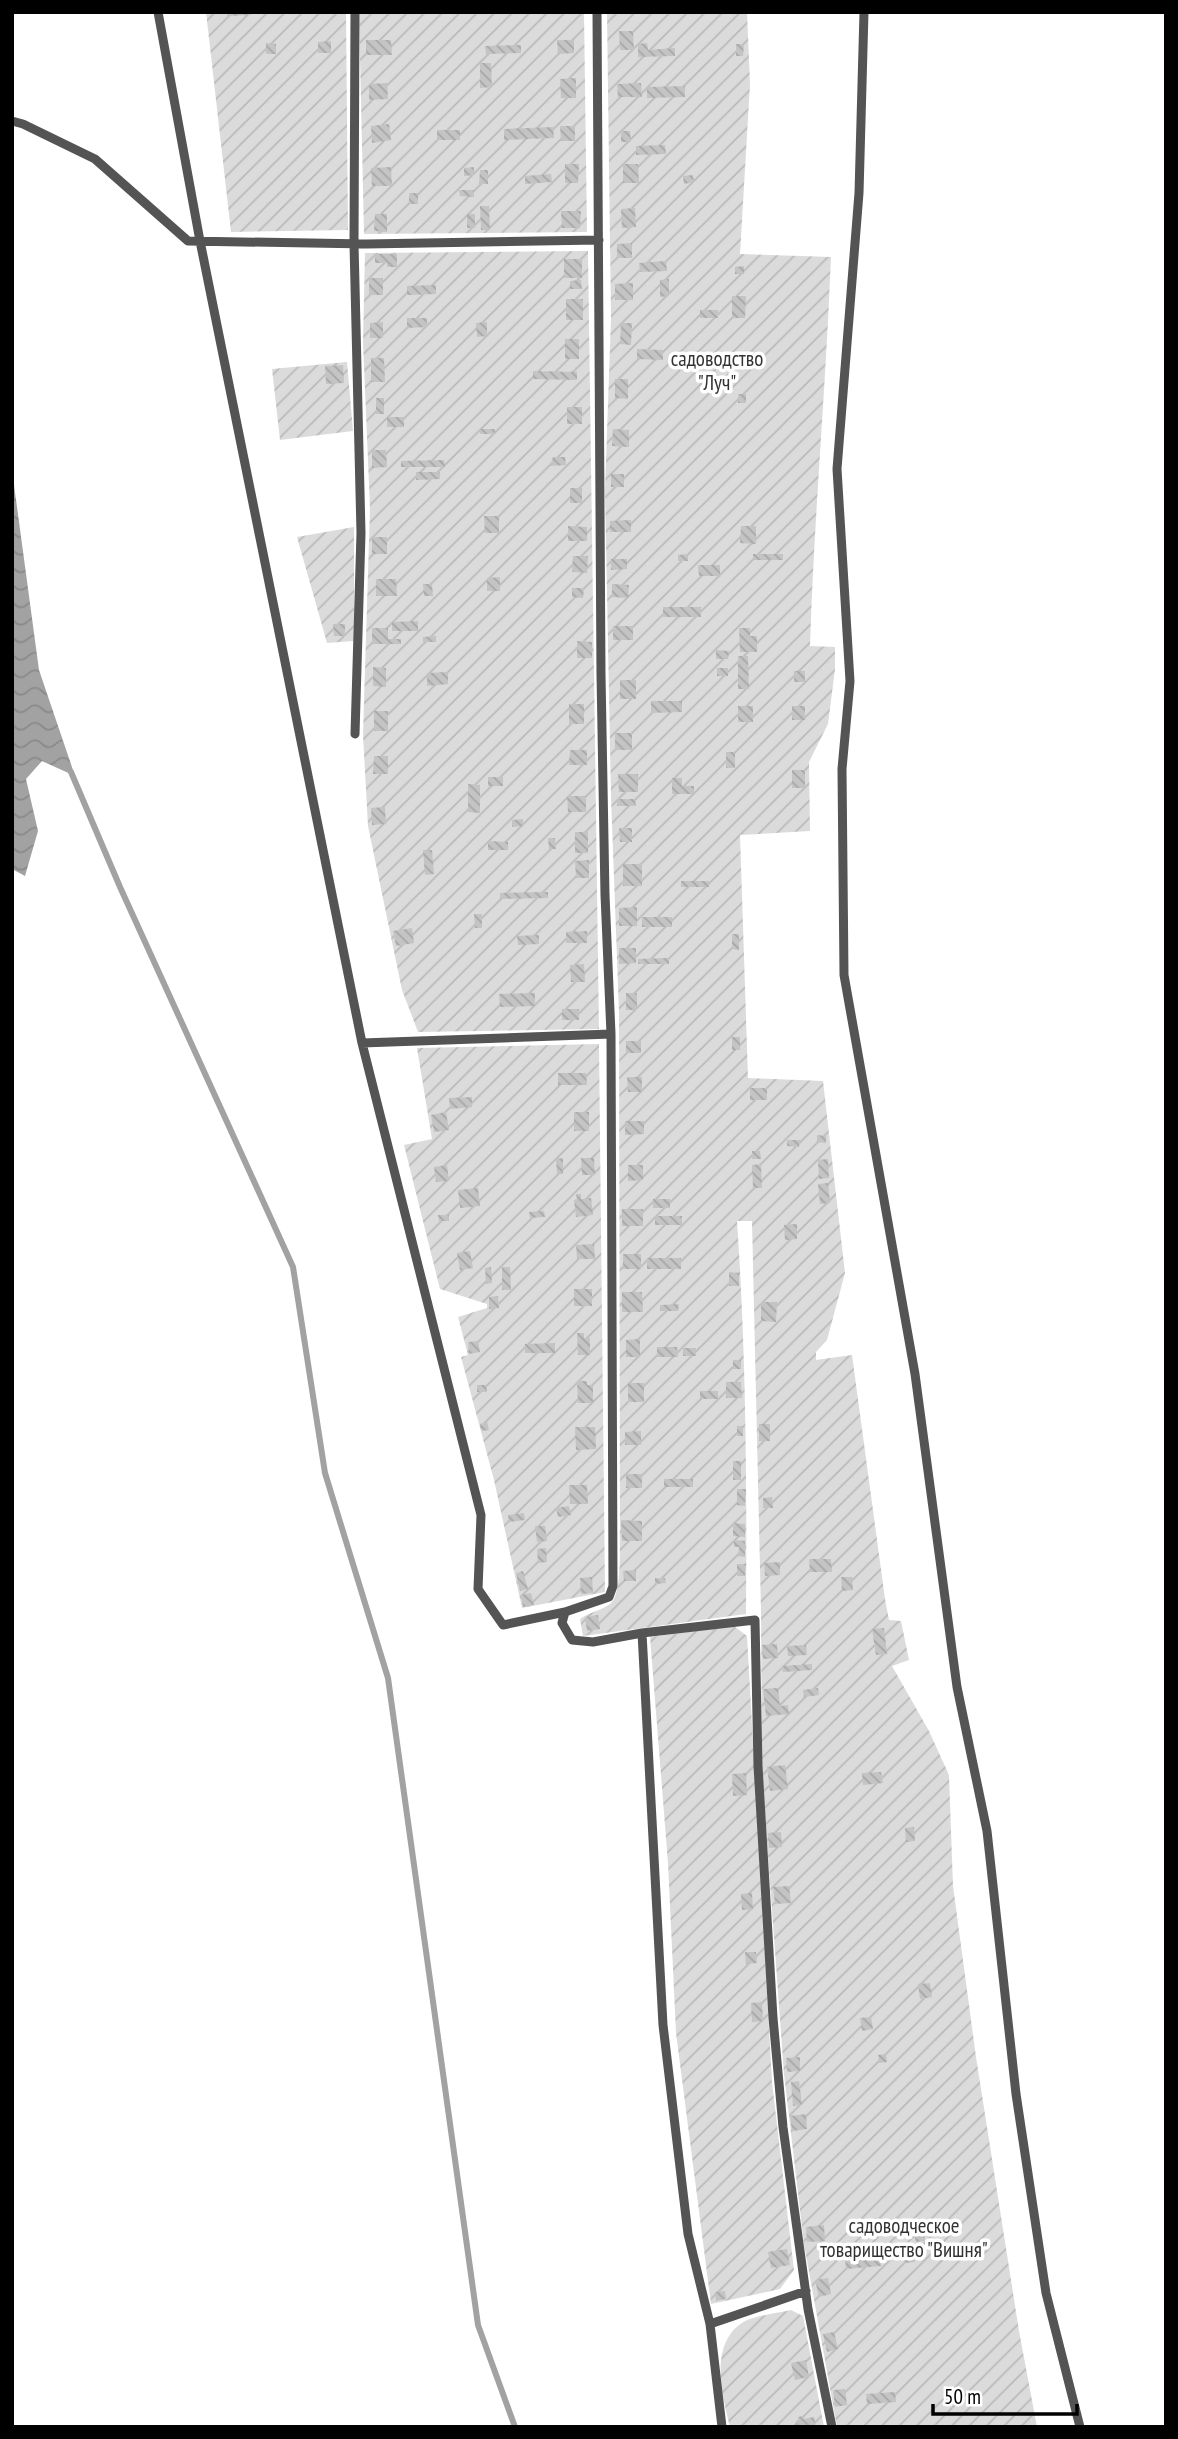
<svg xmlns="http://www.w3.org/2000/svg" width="1178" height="2439" viewBox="0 0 1178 2439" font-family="'PT Sans Narrow',sans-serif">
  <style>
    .garden { fill: url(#garden-furrows) }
    .water { fill: url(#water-waves) }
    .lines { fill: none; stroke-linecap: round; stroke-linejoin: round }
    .stream { stroke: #a2a2a2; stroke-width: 6 }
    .building { fill: url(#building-back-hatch) }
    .service { stroke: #545454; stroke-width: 9 }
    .labels { text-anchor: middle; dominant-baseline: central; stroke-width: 7; stroke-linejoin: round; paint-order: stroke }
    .park-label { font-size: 21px; fill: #323232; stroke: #fff }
  </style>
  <defs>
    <pattern id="garden-furrows" width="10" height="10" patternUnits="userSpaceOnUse" patternTransform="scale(1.75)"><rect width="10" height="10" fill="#dbdbdb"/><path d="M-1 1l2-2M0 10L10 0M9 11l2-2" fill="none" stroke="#bababa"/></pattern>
    <pattern id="water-waves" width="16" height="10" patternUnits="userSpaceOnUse" patternTransform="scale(1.75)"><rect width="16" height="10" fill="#a2a2a2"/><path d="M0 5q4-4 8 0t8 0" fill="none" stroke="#8a8a8a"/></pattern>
    <pattern id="building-back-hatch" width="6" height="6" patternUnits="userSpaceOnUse" patternTransform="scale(1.75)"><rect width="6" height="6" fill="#c4c4c4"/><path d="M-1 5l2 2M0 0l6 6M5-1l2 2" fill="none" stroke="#a7a7a7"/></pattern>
  </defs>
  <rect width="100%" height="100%" fill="#fff"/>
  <path class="garden" d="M206,12h140l2,218 -117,2z
    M359,12h225l3,220 -223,2z
    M607,12h140l3,72 -10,170 91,3c-5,130 -17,259 -21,389l25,1v22l-7,55 -19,38 1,69 -70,4 8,243 75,3 22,192 -18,67 -11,12v8l36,-5 33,244 4,21 12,1 8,39 -17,6 37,65 20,44 4,111 23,171 43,274 18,96h-200l-33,-183 -20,-170 -22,-301 -1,-161 -9,-391h-15c9,131 10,262 9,393l-163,22 -3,-17c9,-7 21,-8 30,-15 13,-9 9,-61 10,-77l-1,-514 -8,-216 -6,-307 6,-172z
    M588,251l11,778 -181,3 -16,-42 -34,-164 -5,-91 7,-227 -7,-166 2,-89z
    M347,362l6,69 -73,9 -8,-71z
    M354,527v114l-27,2 -30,-106z
    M599,1044l6,548 -83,16 -28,-128 -33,-123 7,-2 -10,-38 29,-9v-4l-47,-15 -36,-144 28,-6 -15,-91z
    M734,1626l13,10 25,446 22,188 -14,19 -69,15 -35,-271 -8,-170 -18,-226z
    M791,2310l12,6 21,111h-94c-8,-32 -21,-82 12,-104 10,-7 36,-10 49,-13z"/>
  <path class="water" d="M12,470l27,200 36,106 -33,-15 -16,18 12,52 -13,45 -13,-7z"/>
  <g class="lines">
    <path class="stream" d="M71,772l49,115 173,380 32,206 63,205 90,647 37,102"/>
  </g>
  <path class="building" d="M227,12h24v3l-24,1z
    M619,31h14l1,19h-14z
    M366,40h25l1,15h-26z
    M557,40h17v13l-16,1z
    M331,41v12h-13v-11z
    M266,43l10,1v10h-10z
    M647,43l1,7 27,-2v8l-37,1v-13z
    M736,44h8l-1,12h-7z
    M521,45v8l-35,1 -1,-8z
    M480,63h11l1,24 -12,1z
    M576,78v20h-15l-1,-19z
    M387,83l1,16 -19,1v-16z
    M641,83l1,14h-24l-1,-13z
    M685,86v11l-38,1v-11z
    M389,124l2,16 -19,3 -1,-17z
    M560,126h15v15h-14z
    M553,127l1,11 -50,2v-11z
    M437,130h23v10h-23z
    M621,131h9l1,11h-10z
    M665,145l1,9 -30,1v-9z
    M565,164h14l-1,19h-13z
    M623,164h15l1,19h-16z
    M391,167l1,19h-20l-1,-18z
    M474,167v8l-10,1v-8z
    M480,170h8v14h-9z
    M551,174l1,8 -27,2v-8z
    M693,175l1,7 -10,2 -1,-8z
    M459,190h15v7l-14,-1z
    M409,193h9v11h-9z
    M480,206h9l1,24h-9z
    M635,208l1,19 -14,1 -1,-19z
    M561,211h20l-1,17h-18z
    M375,214h12v18l-13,-1z
    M467,214h8v14h-8z
    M632,243v15h-15v-14z
    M375,254h22v13h-10v-4h-12z
    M564,259h18v19h-18z
    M666,261l1,10 -27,1 -1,-9z
    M744,266v8h-9v-7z
    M369,278h14v17h-14z
    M669,279v17l-9,1v-17z
    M581,280l1,9h-12v-8z
    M633,283v17h-18v-16z
    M436,285v9l-29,1v-9z
    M732,296h14l-1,22h-13z
    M566,299h17v21h-17z
    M700,310h18v8h-18z
    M407,318h20v9l-20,1z
    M383,322v16h-13v-15z
    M487,322v14l-10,1 -1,-14z
    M621,323h11l-1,22 -11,-1z
    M565,339h14v20h-14z
    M637,349l26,1v10l-26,-1z
    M371,358h13l1,24h-14z
    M343,365l1,18 -18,1 -1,-18z
    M533,371l44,1v8l-44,-1z
    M615,379h13v20l-13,-1z
    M738,394h8v9h-8z
    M376,398h8v16h-8z
    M567,407h15v17h-15z
    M387,417h17v10h-17z
    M480,429h15v5h-15z
    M613,429l16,1v17l-17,-1z
    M372,450h14l1,17 -15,1z
    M553,457h12l1,8 -16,1z
    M444,460l1,7h-44v-6z
    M416,472h24v7l-24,1z
    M611,474h13v13h-13z
    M570,488h12v15h-12z
    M484,516h15v17h-14z
    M631,520v12h-21v-11z
    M568,526l19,1v14h-19z
    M741,526h15v18l-16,-1z
    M372,537h15v17h-15z
    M688,554v7h-10v-6z
    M753,554h30v6h-30z
    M573,556h15l-1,17 -15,-1z
    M611,559h16v10l-16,1z
    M698,565h22v11h-21z
    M500,577v14h-13v-13z
    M376,579h20l1,17h-21z
    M423,584h9l1,12h-9z
    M612,584l17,1 -1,13 -16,-1z
    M572,588h12l-1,10 -11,-1z
    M663,607h38v10h-38z
    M418,621v10h-26v-9z
    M333,624h12v12h-11z
    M613,626h20v14h-20z
    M372,628h16v11h13v5h-29z
    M739,628h11v8h7v16h-17z
    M436,636v6h-13v-5z
    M577,641l15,1v16h-15z
    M716,650l13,1 -1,8h-12z
    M738,656h10l1,33h-11z
    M373,667l13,1v19l-13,-1z
    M717,668h11v8h-11z
    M794,671h11v11h-11z
    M448,672v12l-21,2v-13z
    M620,680h16v19h-16z
    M651,701h31v11l-31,1z
    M569,704h15v20h-15z
    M738,706h15v16h-15z
    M792,706h13v14h-13z
    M374,711h14v20h-14z
    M615,733h17v17h-17z
    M570,750h17v15h-18z
    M726,752h9v16h-9z
    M374,756h14v18h-15z
    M792,770h13v18h-13z
    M618,774h20v18h-19z
    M488,777h15v9h-15z
    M672,778h10v8h12v8h-22z
    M468,784l12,1v28l-12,-1z
    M567,796h19v16h-18z
    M617,799h18l1,7h-19z
    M385,807l1,17 -14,1 -1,-17z
    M523,819v7l-11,1v-7z
    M619,828h13v14h-12z
    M575,832h13v21h-13z
    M548,838h7l1,11h-7z
    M488,841l20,1v8h-20z
    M423,850h9l2,24 -9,1z
    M589,860v18h-13l-1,-17z
    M623,864h19v22h-19z
    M681,881h28v6h-28z
    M548,892v6l-48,1v-6z
    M637,907v19h-18v-18z
    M474,914h8v14h-7z
    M642,917h30v10h-30z
    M412,928l2,15 -18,3 -3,-15z
    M587,931v12h-21v-11z
    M732,934h7v16l-7,-1z
    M539,935v9l-21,1 -1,-9z
    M619,948h17v15l-17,1z
    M669,958v6h-31v-5z
    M584,964l1,18h-14l-1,-17z
    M535,993v13l-35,1 -1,-13z
    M626,993h11v17h-11z
    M562,1009h17v11h-17z
    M732,1037h8v13h-8z
    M626,1041h15v12h-15z
    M558,1073h28l1,12h-29z
    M627,1077h15v15h-14z
    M750,1088h17v12h-17z
    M472,1097v10l-22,2 -1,-11z
    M446,1112l3,18 -15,2 -3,-17z
    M574,1112h15v19h-15z
    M625,1121h19v13l-19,1z
    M817,1135l9,1v7l-9,-1z
    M787,1140h13l-1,7 -12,-1z
    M752,1151h8l1,8h-9z
    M563,1158v16h-6l-1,-15z
    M581,1158h13l1,17h-13z
    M828,1159l1,19 -10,1 -1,-19z
    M761,1164l1,24h-9l-1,-23z
    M447,1165l2,16 -13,1 -2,-15z
    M628,1165h15v15l-15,1z
    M828,1183l2,20 -10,1 -2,-20z
    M478,1188l2,18 -20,2 -2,-18z
    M576,1194h5v5l10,-1 2,17 -17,2 -2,-17 3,-1z
    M653,1199h17v9h-17z
    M622,1209h21v17h-21z
    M544,1211l1,6 -15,1 -1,-6z
    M438,1215h11v6h-10z
    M655,1216h27v9h-27z
    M797,1224v15l-12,1 -1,-15z
    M594,1244l1,15h-18l-1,-14z
    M470,1251l3,17 -13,2 -3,-17z
    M623,1254h18v15h-18z
    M647,1258h34v11h-34z
    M491,1267l1,16 -6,1 -1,-16z
    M502,1267h8l1,23h-9z
    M729,1272l10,1v13h-10z
    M574,1289h18v17h-18z
    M622,1292h20l1,20h-21z
    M498,1296l1,12 -10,1v-12z
    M761,1302h16l-1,20 -15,-1z
    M679,1304l-1,7h-18v-6z
    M577,1333h7v5h6v17h-12z
    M640,1339v18h-14v-17z
    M478,1341l2,11 -11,2 -1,-12z
    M555,1343v10h-30v-9z
    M657,1347h20l1,10h-21z
    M683,1348h13v8h-13z
    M733,1360h8v9h-8z
    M577,1381h10v4h6v18h-15z
    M726,1382h15l1,16h-16z
    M628,1383h16v19h-16z
    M477,1385h9l1,7h-10z
    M700,1391h18v8h-18z
    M487,1422l2,8 -7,1 -2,-7z
    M759,1424h11v17h-11z
    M737,1426h6v10h-6z
    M575,1427h20l1,22 -20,1z
    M641,1431v14h-16v-13z
    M733,1461h8v19h-8z
    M626,1474h16v14h-16z
    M664,1479h29v8h-29z
    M569,1485h18l1,19h-18z
    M737,1489h9l-1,17 -8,-1z
    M772,1497l1,11h-10v-10z
    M569,1506l2,9 -13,2 -2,-9z
    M524,1513l1,7 -16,2 -1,-7z
    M621,1520l21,1v20h-20z
    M733,1523l12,1v13l-12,-1z
    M535,1526h10l2,15 -10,1z
    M734,1540l11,1v16l-7,-1 1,-9h-5z
    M546,1548l1,14 -9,1 -1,-14z
    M809,1559h22l1,13h-22z
    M780,1562v13l-15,1 -1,-13z
    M737,1564h9l-1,12h-8z
    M636,1570v11h-12l-1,-10z
    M523,1571l5,18 -8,2 -4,-18z
    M592,1577l1,16 -12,1 -1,-16z
    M841,1577h11l1,13 -11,1z
    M655,1578h10l1,5 -11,1z
    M531,1593l3,12 -11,2 -2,-12z
    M598,1615l2,14 -13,2 -2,-14z
    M884,1628l3,26 -11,1 -4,-26z
    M777,1644l1,14 -15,1 -1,-14z
    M806,1645l1,10 -19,1 -1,-10z
    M812,1664v6l-29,2 -1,-6z
    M778,1688l2,18 8,-1 1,9 -23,2 -3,-27z
    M818,1688l1,7 -15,2 -1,-7z
    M785,1765l3,24 -18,2 -3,-24z
    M881,1772l2,11 -20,2 -1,-12z
    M746,1773l1,22 -14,1 -1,-22z
    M914,1827l1,14 -9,1 -1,-14z
    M781,1832l1,15 -13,1 -1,-15z
    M789,1886l2,17 -16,1 -2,-17z
    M752,1893l1,16 -11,1 -1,-16z
    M745,1952h11l1,11 -11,1z
    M930,1983l2,14 -12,2 -2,-15z
    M762,2002l1,19 -11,1 -1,-19z
    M871,2017l2,12 -11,2 -2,-13z
    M886,2054l1,8 -8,1 -1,-8z
    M800,2057v14l-13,1 -1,-14z
    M799,2081l3,24 -9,1 -2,-24z
    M806,2114l1,15 -15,2 -2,-15z
    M824,2225l1,16 -18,1 -1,-15z
    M924,2233l1,8 -9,1 -2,-7z
    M913,2245l2,17 -11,1 -2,-17z
    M787,2249l3,16 -19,3 -3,-16z
    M880,2255l1,11 -35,3 -1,-11z
    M828,2278l3,16 -12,3 -4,-17z
    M725,2291l1,8 -10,2 -1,-9z
    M834,2332l4,17 -11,3 -4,-18z
    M806,2360l3,17 -14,3 -4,-17z
    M845,2389l2,16 -12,2 -2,-17z
    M895,2392l1,10 -29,2 -1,-10z
    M803,2416v3l11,-2 2,10h-19l-1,-6 2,-1v-3z"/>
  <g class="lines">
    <path class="service" d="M158,12l42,229 162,802 249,-9
      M355,12l-1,232 7,289 -6,201
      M597,12l4,663 4,220 6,139 2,552 -4,11 -44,15 -3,11 10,17 21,2 49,-9 113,-13 3,146 15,252 10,109 25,182 24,118
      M864,12l-5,181 -22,276 13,212 -8,88 2,206 71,399 42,313 30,144 29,263 30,199 34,134
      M12,121l11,3 72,35 93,82 179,3 232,-4
      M362,1043l119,472 -3,74 25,36 62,-13
      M642,1633l21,392 25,209 22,90 96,-33
      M710,2324l12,103"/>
  </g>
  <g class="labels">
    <g class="park-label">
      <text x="717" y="358">садоводство<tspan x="717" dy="24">"Луч"</tspan></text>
      <text x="904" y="2225">садоводческое<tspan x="904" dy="24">товарищество "Вишня"</tspan></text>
    </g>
  </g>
  <rect width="1178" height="2439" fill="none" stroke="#000000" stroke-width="28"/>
  <path d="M933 2404v10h144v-10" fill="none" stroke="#000000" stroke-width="3.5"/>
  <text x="944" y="2404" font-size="21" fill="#000000" stroke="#ffffff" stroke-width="5" paint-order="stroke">50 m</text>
</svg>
